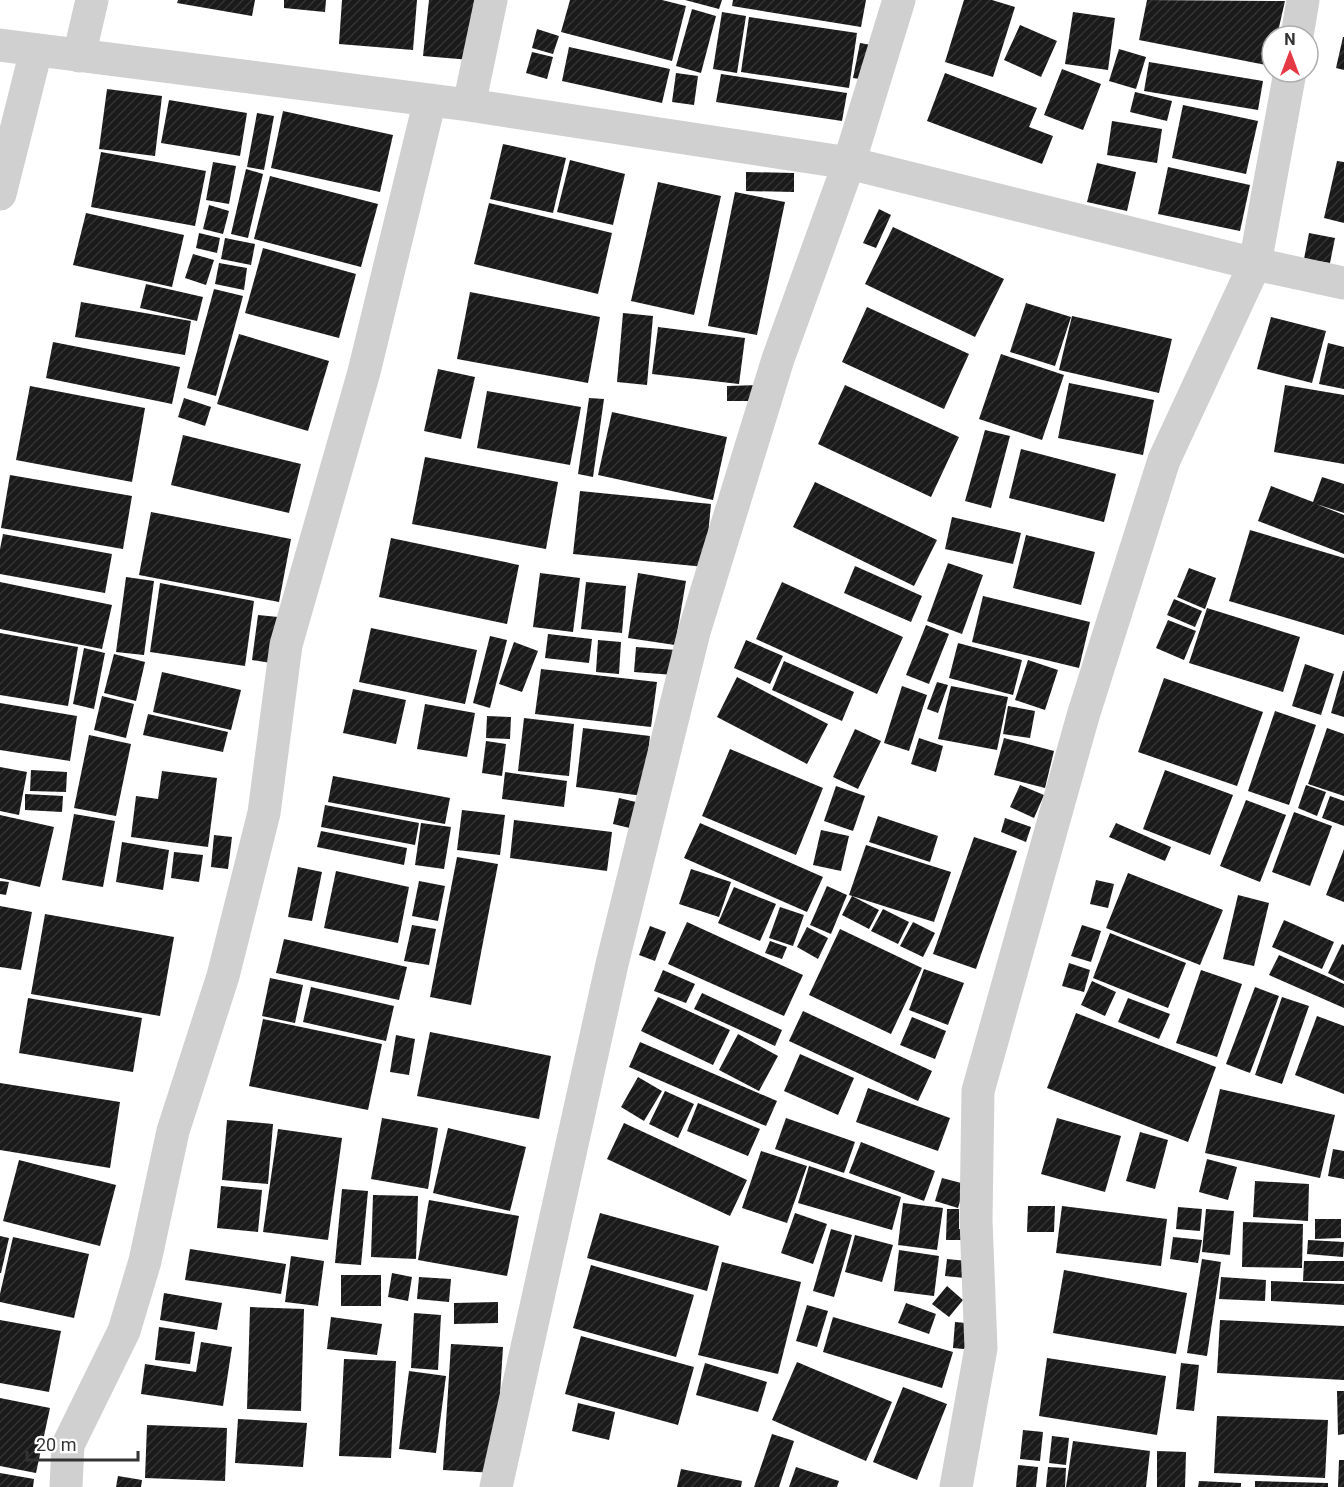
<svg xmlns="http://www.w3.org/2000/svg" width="1344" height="1487" viewBox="0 0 1344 1487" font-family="Roboto,sans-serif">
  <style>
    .building { fill: url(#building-hatch) }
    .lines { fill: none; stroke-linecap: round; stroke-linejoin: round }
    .minor { stroke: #d0d0d0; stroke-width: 33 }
  </style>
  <defs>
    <pattern id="building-hatch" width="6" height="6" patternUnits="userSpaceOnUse" patternTransform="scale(1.5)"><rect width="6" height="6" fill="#1a1a1a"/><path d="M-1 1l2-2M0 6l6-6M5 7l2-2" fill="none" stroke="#333"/></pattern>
  </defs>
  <rect width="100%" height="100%" fill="#fff"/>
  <path class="building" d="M178,0h77l-3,16 -75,-13z
    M284,0h42l-1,12 -41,-4z
    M342,0h75l-4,50 -74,-6z
    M429,0h48l-6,60 -48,-4z
    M570,0h92l24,6 -14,55 -111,-29z
    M685,0h37l-3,9z
    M733,0h133l-5,27 -129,-21z
    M964,0h28l23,7 -22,70 -48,-15z
    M1147,0l138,1 -8,35h-5l-1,30 -132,-26z
    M692,9l24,7 -15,57 -25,-7z
    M722,12l24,4 -9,57 -24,-4z
    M1073,12l42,6 -7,52 -43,-6z
    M749,17l108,16 -8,55 -108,-16z
    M1020,25l37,16 -16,36 -37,-17z
    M537,29l22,7 -6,18 -21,-6z
    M1343,37h1v33l-8,-2z
    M860,43l17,3 -5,35 -19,-3z
    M569,47l101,22 -8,34 -100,-22z
    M1119,49l27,8 -10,32 -27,-8z
    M532,52l21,5 -6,22 -21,-6z
    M1149,62l114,19 -5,29 -114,-19z
    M1062,69l39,15 -18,46 -39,-15z
    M676,73l22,3 -4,29 -22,-3z
    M945,73l92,35 -8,19 24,9 -11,28 -115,-43z
    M721,74l126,19 -5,28 -126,-19z
    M107,89l55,7 -7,60 -56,-7z
    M1135,92l37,9 -5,20 -37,-9z
    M169,100l78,13 -7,43 -79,-13z
    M1183,105l75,16 -12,53 -74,-16z
    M283,111l110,24 -13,57 -109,-24z
    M257,113l17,3 -10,54 -17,-3z
    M1112,121l50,8 -5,34 -50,-8z
    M503,144l63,14 -13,55 -63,-14z
    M101,152l105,19 -11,55 -104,-19z
    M570,160l55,14 -12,51 -56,-13z
    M1337,161l7,1v61l-20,-5z
    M213,162l23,4 -7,38 -23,-4z
    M1097,163l39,9 -9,39 -40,-9z
    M1168,167l82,18 -10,46 -82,-17z
    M246,169l17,5 -15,64 -17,-4z
    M746,172l48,1v19l-48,-1z
    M270,176l108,28 -17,63 -107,-28z
    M658,182l63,14 -27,119 -63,-14z
    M735,192l50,10 -28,133 -49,-9z
    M489,203l123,30 -14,61 -124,-30z
    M209,205l20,6 -6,23 -20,-5z
    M879,209l12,6 -15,33 -13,-5z
    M86,213l98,22 -12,52 -99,-22z
    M893,227l111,52 -29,58 -110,-53z
    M199,233l21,5 -3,15 -21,-5z
    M1309,233l26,5 -5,25 -26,-4z
    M225,238l30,6 -4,21 -30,-6z
    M263,248l93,26 -17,64 -94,-25z
    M193,254l21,6 -8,25 -21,-7z
    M219,263l28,5 -3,22 -29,-6z
    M146,284l57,13 -6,24 -57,-13z
    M214,289l29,7 -27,100 -29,-8z
    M470,292l130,25 -12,66 -131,-24z
    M81,302l110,19 -6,34 -110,-18z
    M1026,303l45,14 -16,49 -45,-14z
    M867,307l102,47 -25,55 -102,-47z
    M623,313l30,3 -6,69 -30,-3z
    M1072,316l100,23 -13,54 -100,-23z
    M1271,317l55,14 -14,52 -55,-14z
    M658,327l87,11 -6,46 -87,-10z
    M239,334l90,27 -21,70 -91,-27z
    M53,342l127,25 -8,37 -126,-26z
    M1328,343l16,4v42l-25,-5z
    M1001,354l63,21 -22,65 -63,-21z
    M438,369l37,8 -14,62 -37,-8z
    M1069,383l85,17 -11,55 -85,-17z
    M760,385v16h-33v-15z
    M845,385l114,52 -28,60 -113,-53z
    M1285,385l59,10v69l-70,-12z
    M30,386l115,22 -13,74 -116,-22z
    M487,391l94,16 -11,58 -93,-17z
    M184,398l27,9 -6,19 -27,-9z
    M589,398l15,1 -11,78 -15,-3z
    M612,412l115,25 -14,63 -115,-25z
    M985,430l25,6 -19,72 -26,-7z
    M183,435l118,29 -12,49 -118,-28z
    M1021,449l95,25 -12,48 -95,-24z
    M425,457l133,25 -12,67 -134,-25z
    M10,475l122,21 -9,53 -122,-21z
    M1322,477l22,7v29l-28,-9 28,11v39l-86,-33 13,-35 42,16z
    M815,482l122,58 -23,46 -121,-59z
    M580,491l131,13 -6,63 -132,-13z
    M151,512l140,27 -12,63 -140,-27z
    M952,517l69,16 -8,31 -68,-15z
    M1250,530l94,28v77l-115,-34z
    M3,534l109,20 -7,39 -105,-19v-25z
    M1026,535l69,17 -14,53 -68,-17z
    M391,538l128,27 -12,59 -128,-27z
    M948,563l35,12 -21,59 -35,-13z
    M855,566l67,30 -11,26 -67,-29z
    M1189,568l27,10 -11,31 -28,-12z
    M540,573l40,5 -7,54 -40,-5z
    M638,573l48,8 -11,64 -47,-7z
    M126,577l28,4 -10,74 -28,-3z
    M0,582l112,23 -10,44 -102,-20z
    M586,582l40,4 -4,47 -41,-4z
    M782,582l121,55 -26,57 -121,-55z
    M160,583l94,18 -9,65 -95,-14z
    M983,596l107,26 -11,46 -107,-26z
    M1174,599l28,12 -7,16 -28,-12z
    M1207,608l93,29 -17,55 -94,-29z
    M258,615l20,2 -7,46 -19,-3z
    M1168,620l28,11 -12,29 -28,-12z
    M926,625l23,9 -20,50 -23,-9z
    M371,628l106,22 -12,54 -106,-22z
    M0,633l78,14 -10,59 -68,-11z
    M548,634l44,5 -3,24 -44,-5z
    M490,636l17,4 -17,68 -17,-5z
    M598,640l23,2 -2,32 -23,-2z
    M746,640l37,16 -13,28 -36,-16z
    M514,642l24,9 -16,41 -23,-8z
    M958,643l64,17 -9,35 -64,-17z
    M636,647l40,3 -2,25 -40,-3z
    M84,648l21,5 -11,56 -21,-5z
    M114,654l31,8 -9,39 -32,-8z
    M1028,660l30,10 -13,40 -30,-10z
    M784,661l70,31 -12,29 -70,-31z
    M1305,664l29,10 -13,41 -29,-9z
    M541,669l116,13 -6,45 -116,-13z
    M1343,671h1v46l-13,-4z
    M162,672l79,18 -10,40 -78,-18z
    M737,677l91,47 -21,40 -90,-47z
    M1164,678l99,34 -26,74 -99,-34z
    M937,682l11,3 -10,28 -11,-4z
    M902,686l25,9 -18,56 -25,-8z
    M951,686l57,11 -11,53 -59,-11z
    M353,689l53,11 -10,44 -53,-11z
    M102,696l32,8 -8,34 -32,-8z
    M0,703l77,13 -7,45 -70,-11z
    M425,704l50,9 -8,44 -50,-8z
    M1008,706l27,5 -5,27 -27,-4z
    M1275,711l41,14 -27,80 -41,-14z
    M148,714l80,18 -5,20 -80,-17z
    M487,716l24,1 -1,22 -24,-1z
    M524,718l50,6 -5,52 -51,-5z
    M583,728l67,8 -7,60 -67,-9z
    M1327,728l17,6v62l-36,-12z
    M855,729l26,12 -23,48 -25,-12z
    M89,735l42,9 -15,72 -42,-8z
    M919,738l24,8 -7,26 -25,-8z
    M1004,738l50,13 -9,37 -51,-13z
    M486,741l20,3 -4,32 -20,-3z
    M730,749l93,39 -27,67 -94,-39z
    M0,767l27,5 -8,43 -19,-4z
    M31,770l36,2 -1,20 -36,-1z
    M1165,770l68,25 -23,60 -67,-26z
    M162,771l55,7 -9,69 -77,-10 5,-41 22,3z
    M505,772l62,9 -3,26 -62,-8z
    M333,776l117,22 -5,26 -117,-22z
    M1020,785l24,10 -10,23 -24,-11z
    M1306,785l20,7 -9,24 -19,-8z
    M836,786l29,10 -12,35 -29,-10z
    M25,794l38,2 -1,16 -37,-2z
    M1330,796l14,5v25l-22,-8z
    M619,798l21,5 -6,26 -21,-5z
    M1246,800l40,15 -26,67 -40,-16z
    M325,805l94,18 -4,22 -94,-18z
    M462,810l43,5 -5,40 -43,-5z
    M1294,812l38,14 -22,60 -38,-14z
    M74,814l41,7 -12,66 -41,-7z
    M0,815l54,12 -14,60 -40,-9z
    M878,816l60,20 -8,26 -61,-20z
    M1005,818l26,9 -5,15 -25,-10z
    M514,820l98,12 -5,39 -97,-13z
    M421,823l30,4 -7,42 -29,-4z
    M700,823l123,54 -16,35 -123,-54z
    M1116,823l55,24 -6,14 -56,-24z
    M821,830l28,6 -8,35 -28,-6z
    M321,831l86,17 -3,17 -87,-18z
    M214,835l18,2 -4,32 -17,-2z
    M974,837l43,14 -41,118 -43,-15z
    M122,842l47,8 -6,40 -47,-8z
    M866,845l85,27 -17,50 -85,-27z
    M1344,849v53l-18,-7z
    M174,852l29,3 -4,27 -28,-4z
    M457,857l41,7 -27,141 -41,-8z
    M298,867l24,5 -10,49 -24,-4z
    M691,869l40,13 -12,35 -40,-13z
    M336,871l73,16 -11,56 -74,-15z
    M1128,873l95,37 -23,55 -94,-37z
    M1096,880l18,4 -6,24 -18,-4z
    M0,881l9,1 -3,13 -6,-1z
    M419,881l26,5 -7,35 -26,-5z
    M827,886l20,9 -16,39 -21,-9z
    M734,887l42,17 -16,37 -42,-18z
    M1238,895l31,8 -15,63 -31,-7z
    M852,896l27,14 -10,19 -27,-14z
    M0,906l32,6 -11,58 -21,-3z
    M780,907l24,8 -11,31 -24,-8z
    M883,909l26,13 -11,22 -27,-13z
    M45,914l129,23 -14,79 -129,-22z
    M1284,920l50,22 -12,27 -50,-22z
    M687,922l116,53 -19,41 -116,-52z
    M913,922l22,11 -12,24 -23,-11z
    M412,925l24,4 -7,36 -25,-4z
    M1082,925l19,6 -10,31 -20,-6z
    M650,926l16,6 -11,29 -16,-6z
    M807,927l21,11 -10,21 -21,-12z
    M840,929l82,39 -31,66 -82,-39z
    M1110,933l76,30 -18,45 -75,-30z
    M284,939l123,28 -8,33 -123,-27z
    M770,941l17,6 -5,12 -17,-6z
    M1342,944l2,1v36l-16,-8z
    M1279,955l65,29v24l-75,-33z
    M1069,963l21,7 -6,22 -22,-6z
    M924,969l40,14 -16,42 -39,-15z
    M663,970l32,14 -9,19 -32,-12z
    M1201,970l41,14 -25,73 -41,-14z
    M270,978l33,7 -8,38 -33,-7z
    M1092,981l24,11 -11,24 -24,-11z
    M311,987l83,19 -8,35 -83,-19z
    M1255,987l24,9 -29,77 -24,-9z
    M702,993l80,37 -7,16 -81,-37z
    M658,997l72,33 -17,35 -72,-34z
    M1282,997l27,9 -27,78 -27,-9z
    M28,998l114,20 -9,54 -114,-19z
    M1128,998l42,16 -11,25 -41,-17z
    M803,1011l129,60 -14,30 -129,-60z
    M1076,1013l140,54 -28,75 -141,-54z
    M1317,1016l27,10v68l-49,-19z
    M912,1017l34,14 -11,28 -35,-14z
    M263,1019l119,25 -14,66 -119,-24z
    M430,1032l121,24 -12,63 -122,-23z
    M738,1034l40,22 -19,35 -40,-21z
    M396,1035l19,4 -6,36 -19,-3z
    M640,1042l137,59 -11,25 -137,-59z
    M800,1054l54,24 -16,37 -54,-24z
    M638,1077l24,14 -18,30 -23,-14z
    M0,1083l120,19 -10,66 -110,-18z
    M868,1088l82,30 -12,33 -82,-29z
    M1220,1089l115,26 -15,63 -115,-25z
    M665,1091l29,13 -16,34 -29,-14z
    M698,1103l62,26 -12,27 -61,-25z
    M382,1118l56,10 -10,61 -57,-10z
    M786,1118l69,24 -11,31 -69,-24z
    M1057,1118l64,18 -16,56 -64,-18z
    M227,1120l46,4 -5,60 -46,-4z
    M624,1123l123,57 -17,36 -123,-57z
    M448,1128l78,19 -16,64 -77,-18z
    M278,1129l64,9 -14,102 -65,-8z
    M1140,1132l28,8 -13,49 -29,-8z
    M861,1142l74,29 -11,30 -75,-28z
    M1333,1149l11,2v28l-16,-3z
    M761,1151l46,15 -20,57 -45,-15z
    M1207,1159l30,8 -9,33 -29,-8z
    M19,1160l97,25 -16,61 -97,-25z
    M809,1166l92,31 -9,33 -94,-27z
    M942,1178l23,6 -7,24 -23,-7z
    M1255,1181l54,3 -1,37 -55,-4z
    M221,1186l41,4 -4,42 -41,-4z
    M342,1189l26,2 -7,74 -26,-2z
    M373,1195l45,1 -2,63 -45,-2z
    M429,1200l90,16 -12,60 -89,-16z
    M903,1203l40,5 -6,42 -39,-5z
    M1028,1206h27l-1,26h-27z
    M1062,1206l105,13 -6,47 -105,-13z
    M1178,1207l24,2 -2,22 -24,-2z
    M947,1209h12v20h3v11h-16z
    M1206,1209l28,2 -4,44 -28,-3z
    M600,1213l119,33 -12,45 -120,-33z
    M795,1213l32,11 -14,40 -32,-11z
    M1315,1219h26v19l-26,1z
    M1243,1222l60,2 -1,44 -60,-1z
    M831,1229l21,6 -18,62 -21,-6z
    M855,1235l38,10 -11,37 -37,-10z
    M0,1236l9,2 -8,35h-1z
    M13,1237l76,17 -15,64 -74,-16v-8z
    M1173,1237l29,3 -4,23 -28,-4z
    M1308,1240l36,2 -1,15 -36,-3z
    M190,1249l96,15 -5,30 -96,-14z
    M899,1250l40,6 -5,40 -40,-5z
    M291,1256l33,5 -6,45 -33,-4z
    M947,1259l20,2 -2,17 -20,-2z
    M1202,1259l19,3 -14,94 -20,-3z
    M1304,1261h40v20h-41z
    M722,1262l79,20 -23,92 -80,-19z
    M591,1265l103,30 -18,62 -103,-29z
    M1064,1270l123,23 -11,61 -123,-21z
    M392,1273l20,4 -4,24 -20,-4z
    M341,1275h40v31h-40z
    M419,1277l32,2 -2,23 -32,-3z
    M1221,1277l45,3 -1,21 -46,-2z
    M1271,1281l73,3v21l-73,-4z
    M947,1286l16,14 -14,17 -17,-13z
    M164,1293l58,10 -5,27 -57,-10z
    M498,1302v21l-44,1v-21z
    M906,1303l30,11 -7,20 -31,-11z
    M807,1305l21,6 -11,36 -21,-6z
    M250,1307l54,2 -3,102 -54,-2z
    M414,1313l27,2 -3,55 -27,-2z
    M331,1317l51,7 -5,31 -50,-6z
    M833,1317l120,35 -11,36 -119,-36z
    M0,1320l61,11 -12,61 -49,-9z
    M1220,1320l124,6v54l-127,-7z
    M955,1322l22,2 -2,26 -22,-2z
    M159,1327l36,5 -5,32 -35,-4z
    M581,1336l113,31 -16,58 -113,-31z
    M201,1342l31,5 -9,59 -82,-12 4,-30 51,8z
    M451,1344l52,3 -8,126 -52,-3z
    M1047,1358l119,18 -9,59 -118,-19z
    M344,1359l52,2 -5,97 -52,-2z
    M797,1362l95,40 -26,59 -94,-41z
    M705,1363l62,19 -9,30 -62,-17z
    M1181,1363l18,2 -5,46 -18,-2z
    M409,1371l37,5 -10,77 -37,-4z
    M903,1387l44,17 -30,76 -44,-18z
    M1337,1391h7v43l-6,1z
    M0,1398l50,10 -14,65 -36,-7z
    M578,1403l37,9 -6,28 -37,-9z
    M1217,1416l111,4 -3,58 -111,-5z
    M238,1419l69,4 -4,44 -68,-4z
    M147,1425l80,3 -2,53 -80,-3z
    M1023,1430l20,2 -3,29 -20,-2z
    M772,1434l22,7 -15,46h-25z
    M1052,1436l17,2 -3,27 -17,-2z
    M1073,1441l77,10 -4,36h-80z
    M1157,1451l29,1 -1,35h-28z
    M1339,1460h5v27h-6z
    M1018,1465l20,2 -2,20h-20z
    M796,1467l43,14 -2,6h-48z
    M1048,1467l18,1 -1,19h-19z
    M681,1469l61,12 -1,6h-64z
    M0,1473l34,6 -1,8h-33z
    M118,1476l24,4 -1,7h-25z
    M1199,1481l42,2v4h-43z
    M1255,1481l73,2v4h-73z"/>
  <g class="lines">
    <path class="minor" d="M1297,36l6,-36
      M0,45l469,60 380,58 406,101 89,19
      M79,56l13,-56
      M469,105l22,-105
      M0,194l36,-143
      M66,1487l2,-42 56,-114 21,-70 28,-130 50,-155 41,-163 22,-168 78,-273 66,-272
      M496,1487l116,-523 82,-332 84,-273 71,-196 50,-163
      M956,1487l25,-139 -5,-128 2,-129 105,-375 81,-256 91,-196 35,-192"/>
  </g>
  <g transform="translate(1290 54)"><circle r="28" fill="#ffffff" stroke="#adadad" stroke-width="1.5"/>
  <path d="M0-4.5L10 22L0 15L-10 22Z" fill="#e63946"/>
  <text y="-9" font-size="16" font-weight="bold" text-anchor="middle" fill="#333333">N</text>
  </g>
  <path d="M27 1451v9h111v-9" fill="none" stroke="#333333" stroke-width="3"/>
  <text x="36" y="1451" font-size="18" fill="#333333" stroke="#ffffff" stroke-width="4.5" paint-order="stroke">20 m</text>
</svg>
